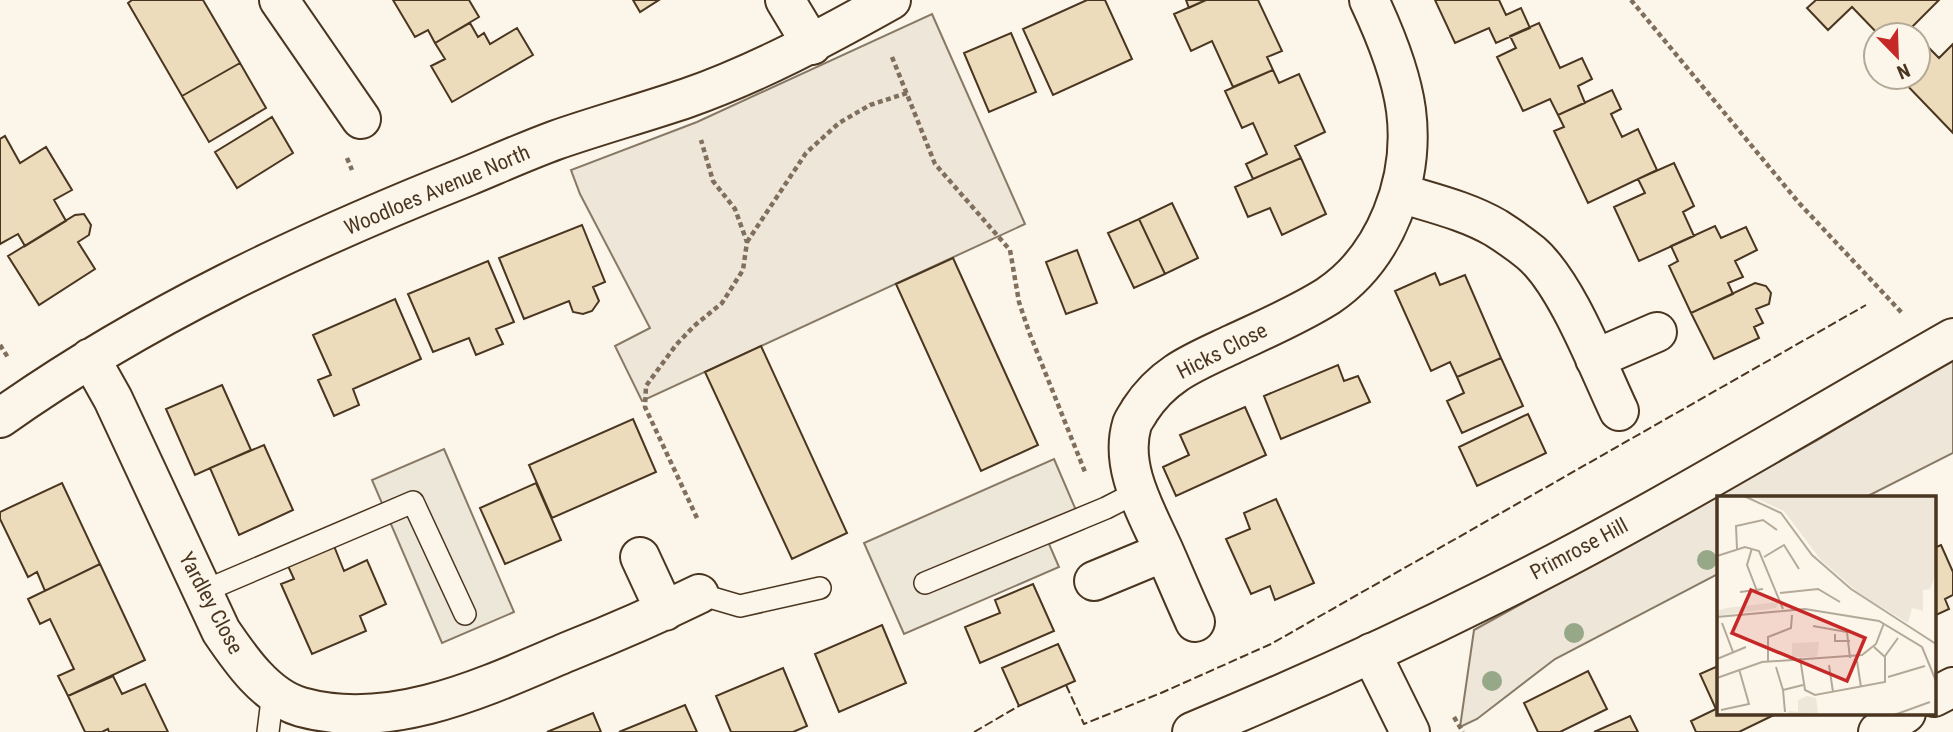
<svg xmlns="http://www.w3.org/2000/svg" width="1953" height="732" viewBox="0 0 1953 732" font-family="'Roboto Condensed',sans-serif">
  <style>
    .green { fill: #ede6d9; stroke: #887966; stroke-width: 2 }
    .parking { fill: #ede7d9; stroke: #887966; stroke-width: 2 }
    .building { fill: #ecdcbc; stroke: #4a3520; stroke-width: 2 }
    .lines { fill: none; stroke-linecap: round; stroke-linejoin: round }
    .service-casing { stroke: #4a3520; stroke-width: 24 }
    .minor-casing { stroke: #4a3520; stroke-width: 42 }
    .tertiary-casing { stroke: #4a3520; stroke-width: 42 }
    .path { stroke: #7f6f5c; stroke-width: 4.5; stroke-dasharray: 5 3.5; stroke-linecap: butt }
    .service { stroke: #fbf6e9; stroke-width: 21 }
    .minor { stroke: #fbf6e9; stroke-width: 38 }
    .tertiary { stroke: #fbf6e9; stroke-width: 38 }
    .fence { stroke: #4a3520; stroke-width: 2; stroke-dasharray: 9 3.5; stroke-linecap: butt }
    .tree { fill: #96a887 }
    .labels { text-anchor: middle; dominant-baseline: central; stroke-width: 5; stroke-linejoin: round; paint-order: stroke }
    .street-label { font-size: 21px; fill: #4a3520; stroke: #fbf6e9 }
    .inset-road { fill: none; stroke: #b4a999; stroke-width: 2 }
    .view { fill: #c62828; fill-opacity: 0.15; stroke: #c62828; stroke-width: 3.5 }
    .inset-edge { fill: none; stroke: #4a3520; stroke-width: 3.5 }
  </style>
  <rect width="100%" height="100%" fill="#fbf6e9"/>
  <path class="green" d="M932,14l93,210 -383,177 -27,-55 35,-18 -70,-134 -9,-24 126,-48z
    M1953,359v94l-87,44 -148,1v76l-163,85 -78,60 -17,8 14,-97 342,-189z"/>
  <path class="parking" d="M444,449l70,163 -72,31 -70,-163z
    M1054,459l30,70 -35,15 10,23 -155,67 -40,-91z"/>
  <path class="building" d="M132,0h71l37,63 -58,33 -54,-93z
    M393,0h76l10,17 -44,26 -7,-13 -13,7z
    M633,0h26l-19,12z
    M1087,0h18l27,59 -79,36 -30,-66z
    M1186,0h20l-17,8z
    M1206,0h52l24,51 -15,6 6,13 -40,17 -21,-46 -21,10 -17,-37z
    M1435,0h64l7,15 15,-7 9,20 -34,15 -7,-15 -34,15z
    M1816,0h123l-29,29 6,6h-37l-27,-28 -24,23 -21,-22z
    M470,23l8,14 6,-4 6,11 27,-16 16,27 -81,47 -21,-36 14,-7 -10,-16z
    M1539,23l21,45 22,-10 10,21 -14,7 7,17 -27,12 -8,-16 -27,12 -26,-54 19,-9 -6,-12z
    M1011,33l25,59 -47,20 -25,-59z
    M1918,37l11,11 -11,11z
    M1953,44v89l-54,-56h19v-18l11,-11 10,10z
    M240,63l26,45 -57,34 -27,-46z
    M1273,70l6,13 20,-9 26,58 -30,14 6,12 -48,21 -7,-15 21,-10 -14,-31 -11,5 -17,-37z
    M1612,90l9,19 -10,5 11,23 16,-8 19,41 -69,33 -34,-72 10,-4 -6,-12z
    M272,117l21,36 -56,35 -22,-36z
    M5,136l15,27 26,-16 26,43 -18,10 12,21 -41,25 -7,-12 -18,10v-105z
    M1301,158l25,56 -44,21 -12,-27 -22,9 -13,-30z
    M1674,163l20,43 -11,6 11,24 -55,25 -25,-54 31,-14 -7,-14z
    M1172,203l26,55 -33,16 -26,-55z
    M84,214l7,11 -2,10 -11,7 17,27 -56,36 -31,-49 67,-41z
    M1139,219l26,55 -31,14 -26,-55z
    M582,225l23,57 -12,5 6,14 -7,10 -9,3 -10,-2 -4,-11 -45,18 -25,-61z
    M1715,226l6,12 25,-11 11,23 -22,11 8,16 -15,6 5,11 -42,19 -22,-47 9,-5 -7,-15z
    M1077,250l20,53 -31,11 -20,-52z
    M953,258l85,187 -57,26 -85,-187z
    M488,261l26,61 -18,7 7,15 -27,11 -7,-17 -36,14 -25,-58z
    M1435,273l5,12 25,-10 36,83 -44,19 -7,-15 -19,9 -36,-80z
    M1755,283l11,3 5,7 -2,11 -13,5 7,14 -9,4 5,11 -45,21 -23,-46z
    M395,299l26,60 -68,30 6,16 -25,11 -16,-36 13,-5 -18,-40z
    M761,346l86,187 -55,26 -87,-187z
    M1501,358l22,48 -61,27 -15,-32 17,-8 -7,-16z
    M1338,365l6,16 14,-5 12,26 -89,37 -17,-43z
    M222,385l29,65 -56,25 -29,-66z
    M1245,407l21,48 -90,41 -13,-29 26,-12 -9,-20z
    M1528,414l18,39 -69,33 -18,-39z
    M633,419l23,53 -104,46 -23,-53z
    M264,445l29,65 -54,25 -29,-67z
    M62,483l38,81 -55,27 -8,-19 -9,5 -28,-58v-7z
    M536,483l25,57 -56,24 -25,-56z
    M1276,499l38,84 -39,17 -5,-14 -19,8 -25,-55 24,-10 -6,-16z
    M1941,545l12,27v23l-8,4 4,10 -15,7v-68z
    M334,546l10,25 23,-11 19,44 -26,12 6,15 -54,23 -31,-70 13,-5 -6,-13z
    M100,564l45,96 -77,36 -10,-20 16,-7 -24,-50 -10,5 -12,-25z
    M1033,584l21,47 -74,32 -15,-36 35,-14 -5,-13z
    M882,625l24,58 -67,29 -24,-58z
    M1058,644l17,37 -56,25 -17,-38z
    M1718,666v47h60l-39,19h-43l-5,-11 25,-12 -16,-35z
    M783,668l24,58 -14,6h-62l-15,-36z
    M1588,671l19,38 -47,23h-22l-14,-29z
    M113,676l9,18 23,-10 23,48h-59l-1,-3 -6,3h-17l-17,-36z
    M685,705l12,27h-78z
    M593,713l8,19h-54z
    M1630,716l8,16h-44z"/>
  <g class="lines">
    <defs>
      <path id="service" d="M925,583l181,-75 31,-16
        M202,592l211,-90 52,112
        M699,594l41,12 80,-18
        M268,732l5,-40"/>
      <path id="minor" d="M279,0l82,119
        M785,0l27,45
        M1400,193c32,10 67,18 96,35 11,7 24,16 35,25 36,31 67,114 88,158
        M90,358l23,41 108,232c19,28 45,66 80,76 90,25 184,-20 266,-55 45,-18 89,-37 132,-58
        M1595,359l62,-27
        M0,418c144,-102 305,-177 468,-242 29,-12 58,-25 88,-36 43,-15 87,-27 131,-42 71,-25 138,-61 204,-98
        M640,557l25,54
        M1094,581l70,-29
        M1195,622c-11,-24 -21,-48 -32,-73 -17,-38 -44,-82 -31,-125 2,-5 6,-10 8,-14 24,-37 55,-48 93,-66 32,-15 65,-29 95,-48 58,-39 87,-117 78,-186 -5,-37 -21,-76 -37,-110
        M1371,653l39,79
        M1934,697l19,-10
        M1878,732l28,-19"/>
      <path id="tertiary" d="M1192,732c101,-42 201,-87 299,-136 158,-78 309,-171 462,-258"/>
    </defs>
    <use href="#service" class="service-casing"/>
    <use href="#minor" class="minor-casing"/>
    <use href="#tertiary" class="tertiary-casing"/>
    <path class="path" d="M1631,0l168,203 103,110
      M892,57l43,107 75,86 9,52 10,30 56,140
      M347,158l5,12
      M747,242l59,-89 33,-30 31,-18 37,-12
      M0,345l9,14
      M697,518l-52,-111 1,-21 16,-22 14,-19 18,-19 28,-23 21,-33 4,-28 -12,-33 -22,-28 -12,-41
      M1454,717l9,15"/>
    <use href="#service" class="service"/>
    <use href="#minor" class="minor"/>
    <use href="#tertiary" class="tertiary"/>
    <path class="fence" d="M1066,685l18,39 77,-31 110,-49 595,-339
      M974,732l45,-26"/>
  </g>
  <g class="tree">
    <circle cx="1707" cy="560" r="10"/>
    <circle cx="1574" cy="633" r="10"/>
    <circle cx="1492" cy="681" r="10"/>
  </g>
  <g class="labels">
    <g class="street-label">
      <text transform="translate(437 190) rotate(-23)">Woodloes Avenue North</text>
      <text transform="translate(1222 351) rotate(-27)">Hicks Close</text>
      <text transform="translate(1579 549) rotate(-28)">Primrose Hill</text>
      <text transform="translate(211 603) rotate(62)">Yardley Close</text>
    </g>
  </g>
  <g transform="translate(1717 496)">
    <rect width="219" height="219" fill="#fbf6e9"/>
    <path d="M34,0h185v78l-6,15 -7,1v21l-11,-3 -4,15 -48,-29 -39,-34 -37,-49zM62,106l-3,6 -59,8v-5l9,-3zM102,146l-2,15h-25v-14zM90,200l9,2 2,15 -31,2 2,-4 9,1v-12z" fill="#ede6d9"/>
    <path class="inset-road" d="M27,0l37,17 31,42 39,34 85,55M35,52l-5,17 10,26M20,53l-1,-23 27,-6 14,10M0,60l28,-9 14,4 24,58M47,61l20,-12 15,24M23,96l23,-3M63,97l38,-4 22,13M0,121l88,-8 74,12 43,26 14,34M5,127l11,29M96,130l34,6 3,26M118,138v7h15M168,160l13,-18M83,162l5,32 10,5 70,-13v-25l-11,-10M0,163l29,-12M51,165v-24l23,-9 1,-13M140,165l4,26M112,169l4,27M59,171l7,23 20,-5M171,181l37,-11M0,182l45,-16 100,-7 14,-11 8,-21M66,194l2,22M4,214l28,-6 -10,-35M177,219l36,-13"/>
    <path class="view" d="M34,94l114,48 -18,43 -115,-48z"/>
    <rect width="219" height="219" class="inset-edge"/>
  </g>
  <g transform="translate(1897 56) rotate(157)"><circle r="33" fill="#fbf6e9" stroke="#b4a999" stroke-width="2"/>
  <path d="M0-5L12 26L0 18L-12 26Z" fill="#c62828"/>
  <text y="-10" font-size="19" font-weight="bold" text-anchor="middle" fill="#4a3520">N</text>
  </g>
</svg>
